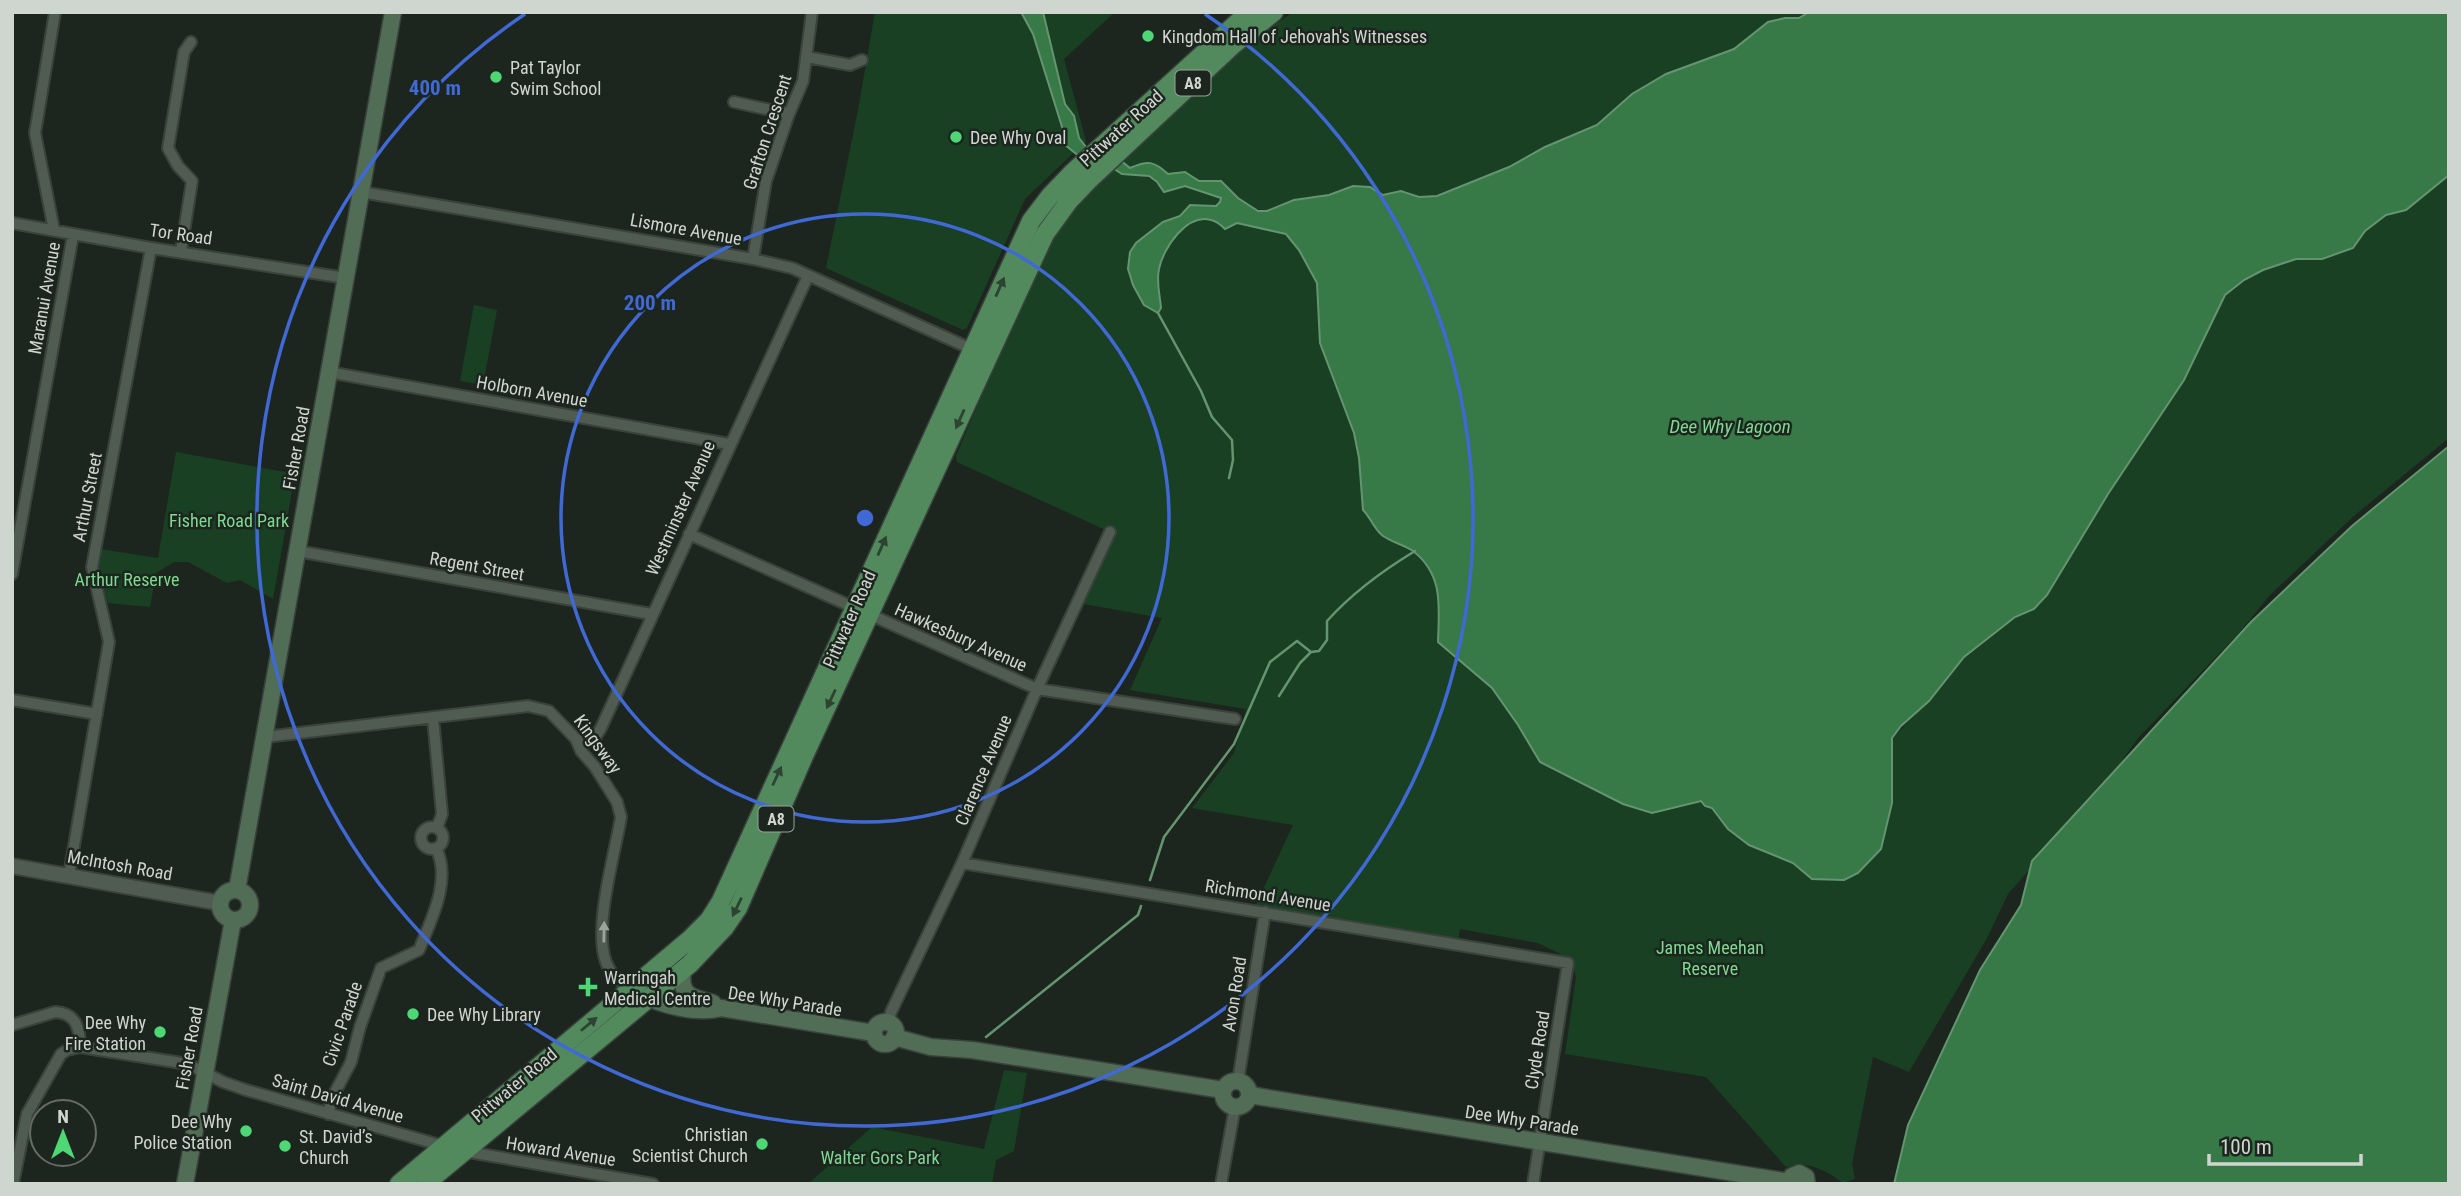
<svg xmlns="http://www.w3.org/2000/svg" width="2461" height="1196" viewBox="0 0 2461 1196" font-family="'Roboto Condensed',sans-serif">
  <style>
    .green { fill: #1a4023 }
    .water { fill: #377947; stroke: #659570; stroke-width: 2 }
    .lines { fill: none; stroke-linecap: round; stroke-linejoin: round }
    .stream { stroke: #659570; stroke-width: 2.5 }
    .minor-casing { stroke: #3a423c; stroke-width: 14 }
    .tertiary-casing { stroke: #3a423c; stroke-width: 18 }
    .secondary-casing { stroke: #3a423c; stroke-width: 19 }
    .trunk-casing { stroke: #3a423c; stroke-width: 21 }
    .minor { stroke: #505b51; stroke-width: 10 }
    .tertiary { stroke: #505b51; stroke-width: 14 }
    .secondary { stroke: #516d56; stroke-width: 16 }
    .trunk { stroke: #528a5e; stroke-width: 18 }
    .oneway { fill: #2c4431 }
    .oneway2 { fill: #9ca49d }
    .ring { fill: none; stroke: #4169d6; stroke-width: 3.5 }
    .poi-dot { fill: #4fd675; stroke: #1c261e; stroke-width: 2.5 }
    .labels { text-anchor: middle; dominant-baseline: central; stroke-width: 5; stroke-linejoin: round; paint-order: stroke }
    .shield { fill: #1c261e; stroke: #99a09a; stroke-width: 2 }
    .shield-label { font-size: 16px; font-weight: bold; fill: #cfd5cf }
    .poi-label { font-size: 18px; fill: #cfd5cf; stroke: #1c261e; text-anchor: start }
    .street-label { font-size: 18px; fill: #cfd5cf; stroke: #1c261e }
    .park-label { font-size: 18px; fill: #7ed991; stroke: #1c261e }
    .water-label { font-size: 19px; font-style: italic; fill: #7fd992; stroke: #1c261e }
    .centre { fill: #4169d6; stroke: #1c261e; stroke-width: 3.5 }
    .ring-label { font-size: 21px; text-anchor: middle; font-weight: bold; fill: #4169d6; stroke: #1c261e; stroke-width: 5; stroke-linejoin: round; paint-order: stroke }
  </style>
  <rect width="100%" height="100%" fill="#1c261e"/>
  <path class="green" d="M875,12h240l-51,47 22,82 -61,58 -58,129 -4,2 -137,-62 32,-158z
    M1293,12h516l-10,6h-14l-17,4 -34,27 -57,21 -30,14 -26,19 -24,22 -52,22 -35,20 -73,30h-18l-13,-6 -23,4 -19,-9 -45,11 -17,1 -35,13 -16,-3 -30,-27h-22l-14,-9 -17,2c-13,-12 -22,-14 -38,-6l-7,-6 128,-120z
    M1114,170l4,2c23,3 31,1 46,20l21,-6 36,12 -3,7 -24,-1 -8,4 -6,8 -23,10 -25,21 -4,22 1,8 4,8 25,27 3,-4c-1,-12 -5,-25 -2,-38 3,-19 23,-50 44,-52 10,0 19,12 24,10 4,-1 6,-4 10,-5l49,11 13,16 18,33 3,60 34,90 14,82 14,20 31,17 21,22 5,28 -1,40 54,46 26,37 21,37 84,42 29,9 49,-12 4,5 7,2 16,21 21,16 44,18 19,16 80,-76v-64l50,-54 22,-28 51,-40 19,-8 13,-14 61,-101 76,-114 41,-85 19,-15 19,-10 33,-11h26l31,-11 12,-17 21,-16 20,-5 43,-35v263l-94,77 -86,81 -29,36 -102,106 -31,44 -99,112 -21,44 -78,134 -36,-15 -21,107 3,15 -12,4c-15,-12 -38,-24 -57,-16l-80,-90 -141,-23 11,-77 -5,-18 -33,-16 -78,-14 -3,16 -204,-34 40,-86 -101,-17 42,-55 12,-44 -116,-19 32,-72 -84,-15 32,-71 -153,-70 -1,-6 66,-155 30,-63 33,-40z
    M474,305l23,5 -14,75 -23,-4z
    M176,452l119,22 -22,125 -33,-19 -13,3 -39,-21h-14l-18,11 -6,34 -42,-4 -10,-38 2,-16 58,9z
    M1004,1070l23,3 -13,78 -18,9 -4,24h-184l64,-57 112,22z"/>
  <path class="water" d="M1021,12h22l22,92 9,12 5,22 8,10 33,12 10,8c18,-8 24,-7 38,6l17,-2 14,9h22l17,17 20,13h9l27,-11 35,-5 24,-9 17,1 13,8 18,-4 18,6 18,-1 72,-29 36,-20 52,-22 35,-31 34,-20 68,-25 34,-27 17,-4h14l10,-6h640v163l-43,35 -20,5 -21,16 -12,17 -31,11h-26l-33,11 -19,10 -19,15 -41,85 -76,114 -61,101 -13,14 -19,8 -51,40 -35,44 -28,25 -9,12v65l-11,46 -23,24 -14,7 -32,-1 -19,-16 -44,-18 -21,-16 -16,-21 -7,-2 -4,-5 -49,12 -29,-9 -83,-42 -22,-37 -26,-37 -54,-46c1,-35 6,-67 -25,-91 -9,-6 -21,-9 -30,-15 -9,-7 -12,-18 -20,-26l-4,-52 -5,-25 -34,-90 -3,-60 -18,-33 -13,-16 -49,-11 -12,6c-4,-4 -8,-8 -14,-9 -24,-7 -48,28 -52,49 -3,13 1,26 2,39l-3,5 -14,-8 -11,-20 -5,-16 2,-17 6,-9 27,-21 17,-6 10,-11 26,1 4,-4 1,-4 -36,-12 -21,6 -7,-10 -8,-6 -27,-2 -11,-7 -31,-10 -16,-13 -1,-14 -30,-96z
    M2449,446v738h-555l14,-59 72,-155 41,-65 11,-44 219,-239 101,-96z"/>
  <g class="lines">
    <path class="stream" d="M1158,313l43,78 11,26 20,23 1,20 -4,18
      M1279,696l21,-33 11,-11
      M1150,880l14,-43 70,-93 36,-82 27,-21 14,11 8,-1 8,-11v-19c26,-29 55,-50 88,-70
      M986,1037l152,-122 3,-9"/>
    <defs>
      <path id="minor" d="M807,57l43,8 12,-5
        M734,102l55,12
        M361,192l392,67 39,9 184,83
        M12,223l139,25 195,30
        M54,230l-19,-97 20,-121
        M181,251l11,-70 -14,-15 -10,-18 16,-96 7,-10
        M753,259l13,-78 23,-67 14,-33 9,-69
        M328,372l401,72
        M689,534l348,155 198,30
        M297,551l354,63
        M12,574l61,-339
        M12,700l85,14
        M433,718l9,96 -5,14
        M265,737l263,-31 21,5 27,28 5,12 14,16 22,35 4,15c-6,36 -28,111 -15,145 4,12 14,20 25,27
        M576,739l11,3 9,-6 5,-8 207,-452
        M421 838a11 11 0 1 1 22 0a11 11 0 1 1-22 0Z
        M962,863l606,100 -35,221
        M69,875l40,-233 -17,-75 59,-319
        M888,1023l3,-11 71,-149 75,-174 73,-157
        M12,1025l43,-13c21,1 25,16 25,35
        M1238,1081l27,-169
        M328,1114l4,-16 19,-36 9,-35 21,-59 38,-18c12,-30 33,-70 17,-102
        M463,1151l190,33
        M13,1184l14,-70 34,-60 6,-4 13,-3 108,17 35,18 23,8 201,57
        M1221,1184l14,-77"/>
      <path id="tertiary" d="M12,866l208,37"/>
      <path id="secondary" d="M237,890l156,-878
        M220 905a15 15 0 1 1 30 0a15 15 0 1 1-30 0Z
        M683,969c-4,28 9,28 30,34
        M640,994c22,11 56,21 81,14l153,25
        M874 1033a11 11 0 1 1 22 0a11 11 0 1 1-22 0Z
        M894,1037l37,10 41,3 251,40
        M1223 1094a13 13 0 1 1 26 0a13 13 0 1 1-26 0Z
        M1249,1093l7,3 534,86
        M185,1184l48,-264
        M1790,1184l2,-8 7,-3 7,4 1,7"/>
      <path id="trunk" d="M399,1184l290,-244 20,-20 12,-19 310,-680 19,-25 22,-23 177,-161
        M425,1184l265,-220 35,-37 13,-19 66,-152 241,-522 24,-33 19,-20 145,-136 41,-33"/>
    </defs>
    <use href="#minor" class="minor-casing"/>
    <use href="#tertiary" class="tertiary-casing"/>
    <use href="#secondary" class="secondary-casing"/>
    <use href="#trunk" class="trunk-casing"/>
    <use href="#minor" class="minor"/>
    <use href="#tertiary" class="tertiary"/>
    <use href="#secondary" class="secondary"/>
    <use href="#trunk" class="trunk"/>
  </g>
  <defs><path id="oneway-solid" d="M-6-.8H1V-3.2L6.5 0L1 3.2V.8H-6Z" transform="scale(1.75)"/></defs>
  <g class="oneway">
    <use href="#oneway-solid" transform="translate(1000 287) rotate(-66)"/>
    <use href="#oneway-solid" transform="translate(960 419) rotate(114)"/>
    <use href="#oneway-solid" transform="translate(882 546) rotate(-66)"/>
    <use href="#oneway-solid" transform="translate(831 699) rotate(115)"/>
    <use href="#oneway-solid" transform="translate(777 776) rotate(-65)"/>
    <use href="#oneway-solid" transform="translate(737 907) rotate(116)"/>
    <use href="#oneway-solid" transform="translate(589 1024) rotate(-40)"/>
  </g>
  <use class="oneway2" href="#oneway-solid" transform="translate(604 932) rotate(-89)"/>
  <g class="ring">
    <circle cx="865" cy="518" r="304"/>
    <path d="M1205 14A608 608 0 1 1 525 14"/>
  </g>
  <g class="poi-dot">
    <circle cx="1148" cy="36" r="7"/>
    <circle cx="496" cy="77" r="7"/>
    <circle cx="956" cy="137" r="7"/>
    <path d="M584.5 976.5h7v7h7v7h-7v7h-7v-7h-7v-7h7z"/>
    <circle cx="413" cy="1014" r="7"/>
    <circle cx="160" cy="1032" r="7"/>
    <circle cx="246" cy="1131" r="7"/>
    <circle cx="762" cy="1144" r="7"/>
    <circle cx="285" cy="1146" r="7"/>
  </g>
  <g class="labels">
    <g class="shield">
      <rect x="1175.5" y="70.5" width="35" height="25" rx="5"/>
      <rect x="758.5" y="806.5" width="35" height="25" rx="5"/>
    </g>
    <g class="shield-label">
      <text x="1193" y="83">A8</text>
      <text x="776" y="819">A8</text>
    </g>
    <g class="poi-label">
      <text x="1162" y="36">Kingdom Hall of Jehovah's Witnesses</text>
      <text x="510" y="67">Pat Taylor<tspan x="510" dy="21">Swim School</tspan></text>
      <text x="970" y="137">Dee Why Oval</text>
      <text x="604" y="977">Warringah<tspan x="604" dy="21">Medical Centre</tspan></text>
      <text x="427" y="1014">Dee Why Library</text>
      <text x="146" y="1022" text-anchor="end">Dee Why<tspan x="146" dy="21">Fire Station</tspan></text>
      <text x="232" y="1121" text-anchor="end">Dee Why<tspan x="232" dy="21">Police Station</tspan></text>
      <text x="748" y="1134" text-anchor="end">Christian<tspan x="748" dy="21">Scientist Church</tspan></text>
      <text x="299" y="1136">St. David’s<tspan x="299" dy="21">Church</tspan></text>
    </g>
    <g class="street-label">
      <text transform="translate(1121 128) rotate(-42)">Pittwater Road</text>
      <text transform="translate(767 132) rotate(-72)">Grafton Crescent</text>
      <text transform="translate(686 229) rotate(10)">Lismore Avenue</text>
      <text transform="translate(181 234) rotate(8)">Tor Road</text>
      <text transform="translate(44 298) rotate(-80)">Maranui Avenue</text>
      <text transform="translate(532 391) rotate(10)">Holborn Avenue</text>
      <text transform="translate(296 448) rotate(-80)">Fisher Road</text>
      <text transform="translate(87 497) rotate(-79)">Arthur Street</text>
      <text transform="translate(680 508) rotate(-66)">Westminster Avenue</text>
      <text transform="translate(477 566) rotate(10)">Regent Street</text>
      <text transform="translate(849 619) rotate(-66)">Pittwater Road</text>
      <text transform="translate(961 637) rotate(24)">Hawkesbury Avenue</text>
      <text transform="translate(598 744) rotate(54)">Kingsway</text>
      <text transform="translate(983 770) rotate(-67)">Clarence Avenue</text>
      <text transform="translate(120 865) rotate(10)">McIntosh Road</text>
      <text transform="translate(1268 895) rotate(9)">Richmond Avenue</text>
      <text transform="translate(1234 994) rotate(-81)">Avon Road</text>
      <text transform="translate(785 1001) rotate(9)">Dee Why Parade</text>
      <text transform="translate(342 1024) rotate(-71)">Civic Parade</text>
      <text transform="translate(189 1048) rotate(-80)">Fisher Road</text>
      <text transform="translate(1537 1050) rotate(-81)">Clyde Road</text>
      <text transform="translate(514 1085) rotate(-40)">Pittwater Road</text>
      <text transform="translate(338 1098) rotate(16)">Saint David Avenue</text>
      <text transform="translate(1522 1120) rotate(9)">Dee Why Parade</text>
      <text transform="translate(561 1151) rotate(9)">Howard Avenue</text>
    </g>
    <g class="park-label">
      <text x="229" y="520">Fisher Road Park</text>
      <text x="127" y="579">Arthur Reserve</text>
      <text x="1710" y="947">James Meehan<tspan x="1710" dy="21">Reserve</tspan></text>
      <text x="880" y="1157">Walter Gors Park</text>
    </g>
    <g class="water-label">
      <text x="1730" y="426">Dee Why Lagoon</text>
    </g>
  </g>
  <circle cx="865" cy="518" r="10" class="centre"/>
  <g class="ring-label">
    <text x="435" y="95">400 m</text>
    <text x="650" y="310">200 m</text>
  </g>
  <rect width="2461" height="1196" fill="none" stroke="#cfd5cf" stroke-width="28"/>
  <g transform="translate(63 1133)"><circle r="33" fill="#1c261e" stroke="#646c65" stroke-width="2"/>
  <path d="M0-5L12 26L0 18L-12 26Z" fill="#4fd675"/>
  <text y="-10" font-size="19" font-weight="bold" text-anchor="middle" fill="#cfd5cf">N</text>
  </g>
  <path d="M2209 1154v10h152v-10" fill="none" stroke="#cfd5cf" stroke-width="3.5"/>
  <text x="2220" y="1154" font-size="21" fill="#cfd5cf" stroke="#1c261e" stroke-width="5" paint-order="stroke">100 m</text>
</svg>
